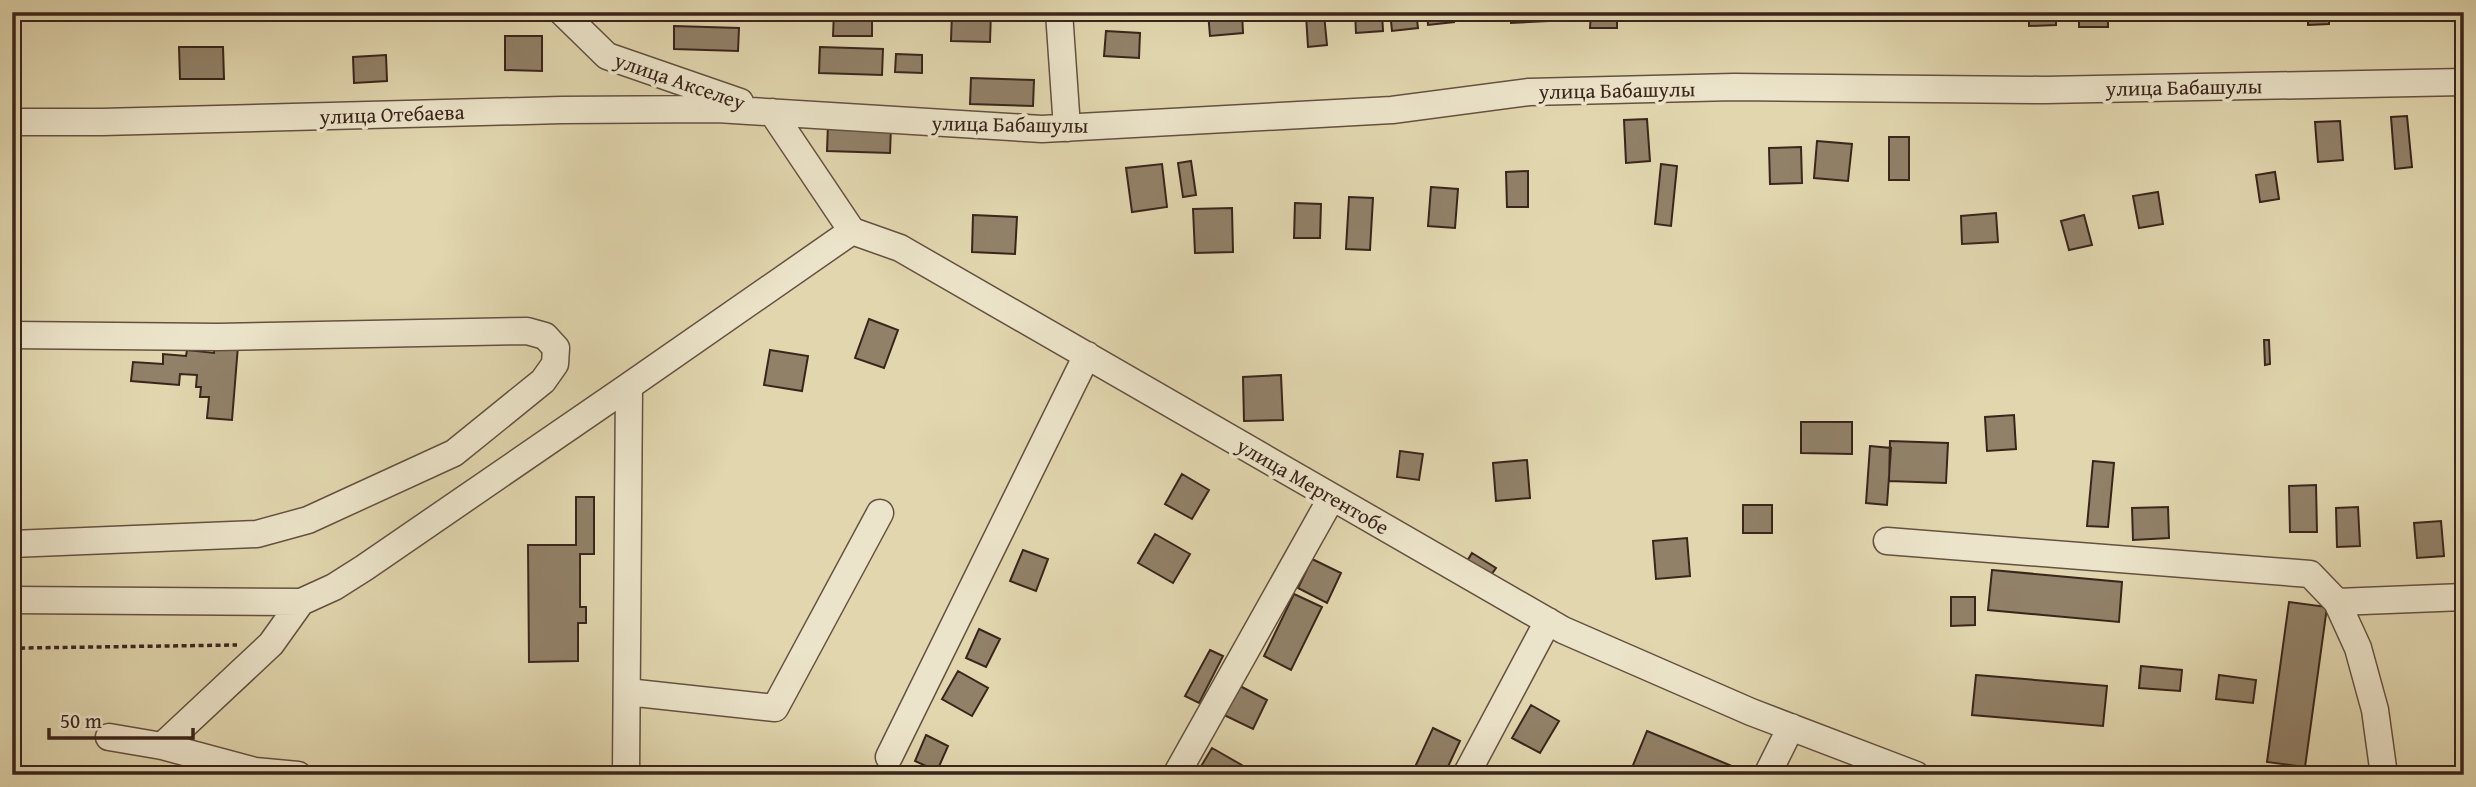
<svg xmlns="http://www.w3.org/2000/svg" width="2476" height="787" viewBox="0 0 2476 787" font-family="'Gentium Book Plus',serif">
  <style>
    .building { fill: #918168; stroke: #3a251c; stroke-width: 2 }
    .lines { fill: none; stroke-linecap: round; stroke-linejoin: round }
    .minor-casing { stroke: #645140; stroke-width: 29 }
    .path { stroke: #3a251c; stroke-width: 3.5; stroke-dasharray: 5 3.5; stroke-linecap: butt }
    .minor { stroke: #ece4ca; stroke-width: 26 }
    .labels { text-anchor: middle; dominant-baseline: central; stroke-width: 7; stroke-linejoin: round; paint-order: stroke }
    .street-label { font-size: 21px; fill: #3a251c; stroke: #ece4ca }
  </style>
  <rect width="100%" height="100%" fill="#e1d6ae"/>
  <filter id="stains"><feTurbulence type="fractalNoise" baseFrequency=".00286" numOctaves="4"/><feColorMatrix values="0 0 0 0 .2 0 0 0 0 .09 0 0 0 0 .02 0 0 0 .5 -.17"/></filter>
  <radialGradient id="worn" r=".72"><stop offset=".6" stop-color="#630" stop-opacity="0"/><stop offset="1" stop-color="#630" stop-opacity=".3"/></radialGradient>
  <path class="building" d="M770,12h39v9l-39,-1z
    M834,12h38v24h-39z
    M952,12h39l-1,30 -39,-1z
    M1208,12h34l1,21 -33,3z
    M1355,12h27l1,19 -27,2z
    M1390,12h26l2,16 -26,3z
    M1427,12h26l1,10 -26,3z
    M1511,12h36l1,9 -37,2z
    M1591,12h26v16h-27z
    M1645,12h32l1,6 -32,3z
    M1727,12h48v7l-48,1z
    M1788,12h24v3l-24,-1z
    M1898,12h28v9h-28z
    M2029,12h27v13l-27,1z
    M2079,12h29v15h-29z
    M2233,12h36v2l-36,3z
    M2308,12h21v12l-21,1z
    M2398,12h18v4l-18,1z
    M1324,14l3,31 -19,2 -2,-32z
    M674,26l65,2 -1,23 -64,-2z
    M1106,31l34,2 -1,25 -35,-2z
    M505,36h37v35l-37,-1z
    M179,47h44l1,32h-44z
    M820,47l63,2 -1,26 -63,-2z
    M896,54l26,1v18l-27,-1z
    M386,55l1,26 -33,2 -1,-26z
    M971,78l63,2 -1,26 -63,-2z
    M2407,116l5,51 -17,2 -4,-52z
    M1647,119l3,42 -24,2 -2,-43z
    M2340,121l3,39 -25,2 -3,-40z
    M828,124l63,3 -1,26 -63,-2z
    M1889,137h20v43h-20z
    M1817,141l35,3 -4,37 -34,-3z
    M1801,147l1,36 -32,1 -1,-36z
    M1191,161l5,34 -13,2 -5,-34z
    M1162,164l5,43 -35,5 -6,-44z
    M1661,164l16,2 -6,60 -16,-2z
    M1528,171v36h-21l-1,-35z
    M2275,172l4,27 -19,3 -4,-27z
    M1431,187l27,2 -3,39 -27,-2z
    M2158,192l5,32 -24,4 -6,-32z
    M1349,197l24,1 -3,52 -24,-1z
    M1295,203l26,1 -1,34h-26z
    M1232,208l1,44 -38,1 -2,-44z
    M1996,213l2,29 -36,2 -1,-28z
    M973,215l44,2 -2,37 -43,-2z
    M2084,215l8,30 -23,5 -8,-29z
    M869,319l29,11 -14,38 -29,-10z
    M2264,340h5l1,24 -5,1z
    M215,344l23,2 -6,74 -25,-2 2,-21h-9l1,-10h-5l1,-12 -17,-1 -1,11 -48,-4 2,-19 30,2v-10l23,2 1,-6 27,3z
    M770,350l38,6 -6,35 -38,-6z
    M1281,375l2,45 -39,1 -1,-44z
    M2014,415l2,34 -29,2 -2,-34z
    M1801,422h51v32l-51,-1z
    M1890,441l58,2 -2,40 -57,-2z
    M1870,446l21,2 -4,57 -21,-2z
    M1400,451l23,3 -4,26 -22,-3z
    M1527,460l3,38 -34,3 -3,-38z
    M2093,461l21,2 -6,64 -21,-1z
    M1182,474l27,16 -17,29 -27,-15z
    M2316,485l1,47h-27l-1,-46z
    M576,497h18v57h-14v53h6v16h-8v38l-49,1 -1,-117h48z
    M1743,505h29v28h-29z
    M2168,507l1,31 -36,2 -1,-32z
    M2358,507l2,39 -23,1 -1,-39z
    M2441,521l3,35 -27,2 -3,-35z
    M1155,534l35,20 -17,29 -35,-20z
    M1687,538l3,38 -34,3 -3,-38z
    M1023,550l25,9 -12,32 -26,-10z
    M1472,553l24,15 -7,10 -23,-15z
    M1312,559l29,14 -14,30 -29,-15z
    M1992,570l130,12 -3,40 -131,-12z
    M1294,594l28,13 -31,63 -27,-14z
    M1951,597h24v28l-24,1z
    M2289,602l38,5 -22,160 -38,-5z
    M979,629l21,10 -14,28 -20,-9z
    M1210,650l13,6 -24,47 -14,-7z
    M2141,666l41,4 -2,21 -41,-3z
    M958,671l30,17 -16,28 -30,-17z
    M1976,675l131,11 -4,40 -131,-11z
    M2219,675l37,5 -3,23 -37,-4z
    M1238,685l29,15 -14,29 -29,-14z
    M1531,705l28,16 -19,32 -28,-15z
    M1433,728l27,13 -16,34h-13l-16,-8z
    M1647,731l97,40 -1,4h-114z
    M926,735l22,11 -11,25 -22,-10z
    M1212,748l35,20 -4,7 -46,-2z"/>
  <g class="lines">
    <defs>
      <path id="minor" d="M562,12l45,44 133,46
        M1059,12l8,116
        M772,112l80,119 48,17 663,382 188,82 165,63
        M12,122h90l460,-12 155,-1 325,20 350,-19 137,-18 205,-5 311,3 419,-8
        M12,335l206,2 309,-6 18,5 11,12 -1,16 -12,17 -89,72 -146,67 -51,14 -245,10
        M1887,541l423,33 27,28 21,46 17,62 9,65
        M12,600l289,2 33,-15 30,-19 265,-182
        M2337,602l127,-5
        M627,692l148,16 105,-195
        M109,737l53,9 93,25 43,4
        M162,746l109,-102 30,-42
        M889,757l198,-402
        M626,775l3,-389 223,-155
        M1176,775l156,-278
        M1466,775l82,-154
        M1767,775l24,-48"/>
    </defs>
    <use href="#minor" class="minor-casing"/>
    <path class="path" d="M12,651l11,-3 214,-3"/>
    <use href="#minor" class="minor"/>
  </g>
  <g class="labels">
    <g class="street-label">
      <text transform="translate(680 81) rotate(19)">улица Акселеу</text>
      <text transform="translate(2184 87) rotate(-1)">улица Бабашулы</text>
      <text transform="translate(1617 90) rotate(-1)">улица Бабашулы</text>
      <text transform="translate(392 114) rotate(-2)">улица Отебаева</text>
      <text transform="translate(1010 124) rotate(1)">улица Бабашулы</text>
      <text transform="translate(1313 486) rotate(30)">улица Мергентобе</text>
    </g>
  </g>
  <rect width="2476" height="787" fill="none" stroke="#e1d6ae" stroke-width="42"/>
  <rect x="14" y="14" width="2448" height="759" fill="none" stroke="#3a251c" stroke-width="3.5"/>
  <rect x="21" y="21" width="2434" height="745" fill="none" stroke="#3a251c" stroke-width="2"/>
  <path d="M49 728v10h144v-10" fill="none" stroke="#3a251c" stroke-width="3.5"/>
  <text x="60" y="728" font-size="21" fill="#3a251c" stroke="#ece4ca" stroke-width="5" paint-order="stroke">50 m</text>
  <rect width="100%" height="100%" filter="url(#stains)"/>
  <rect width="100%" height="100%" fill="url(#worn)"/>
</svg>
